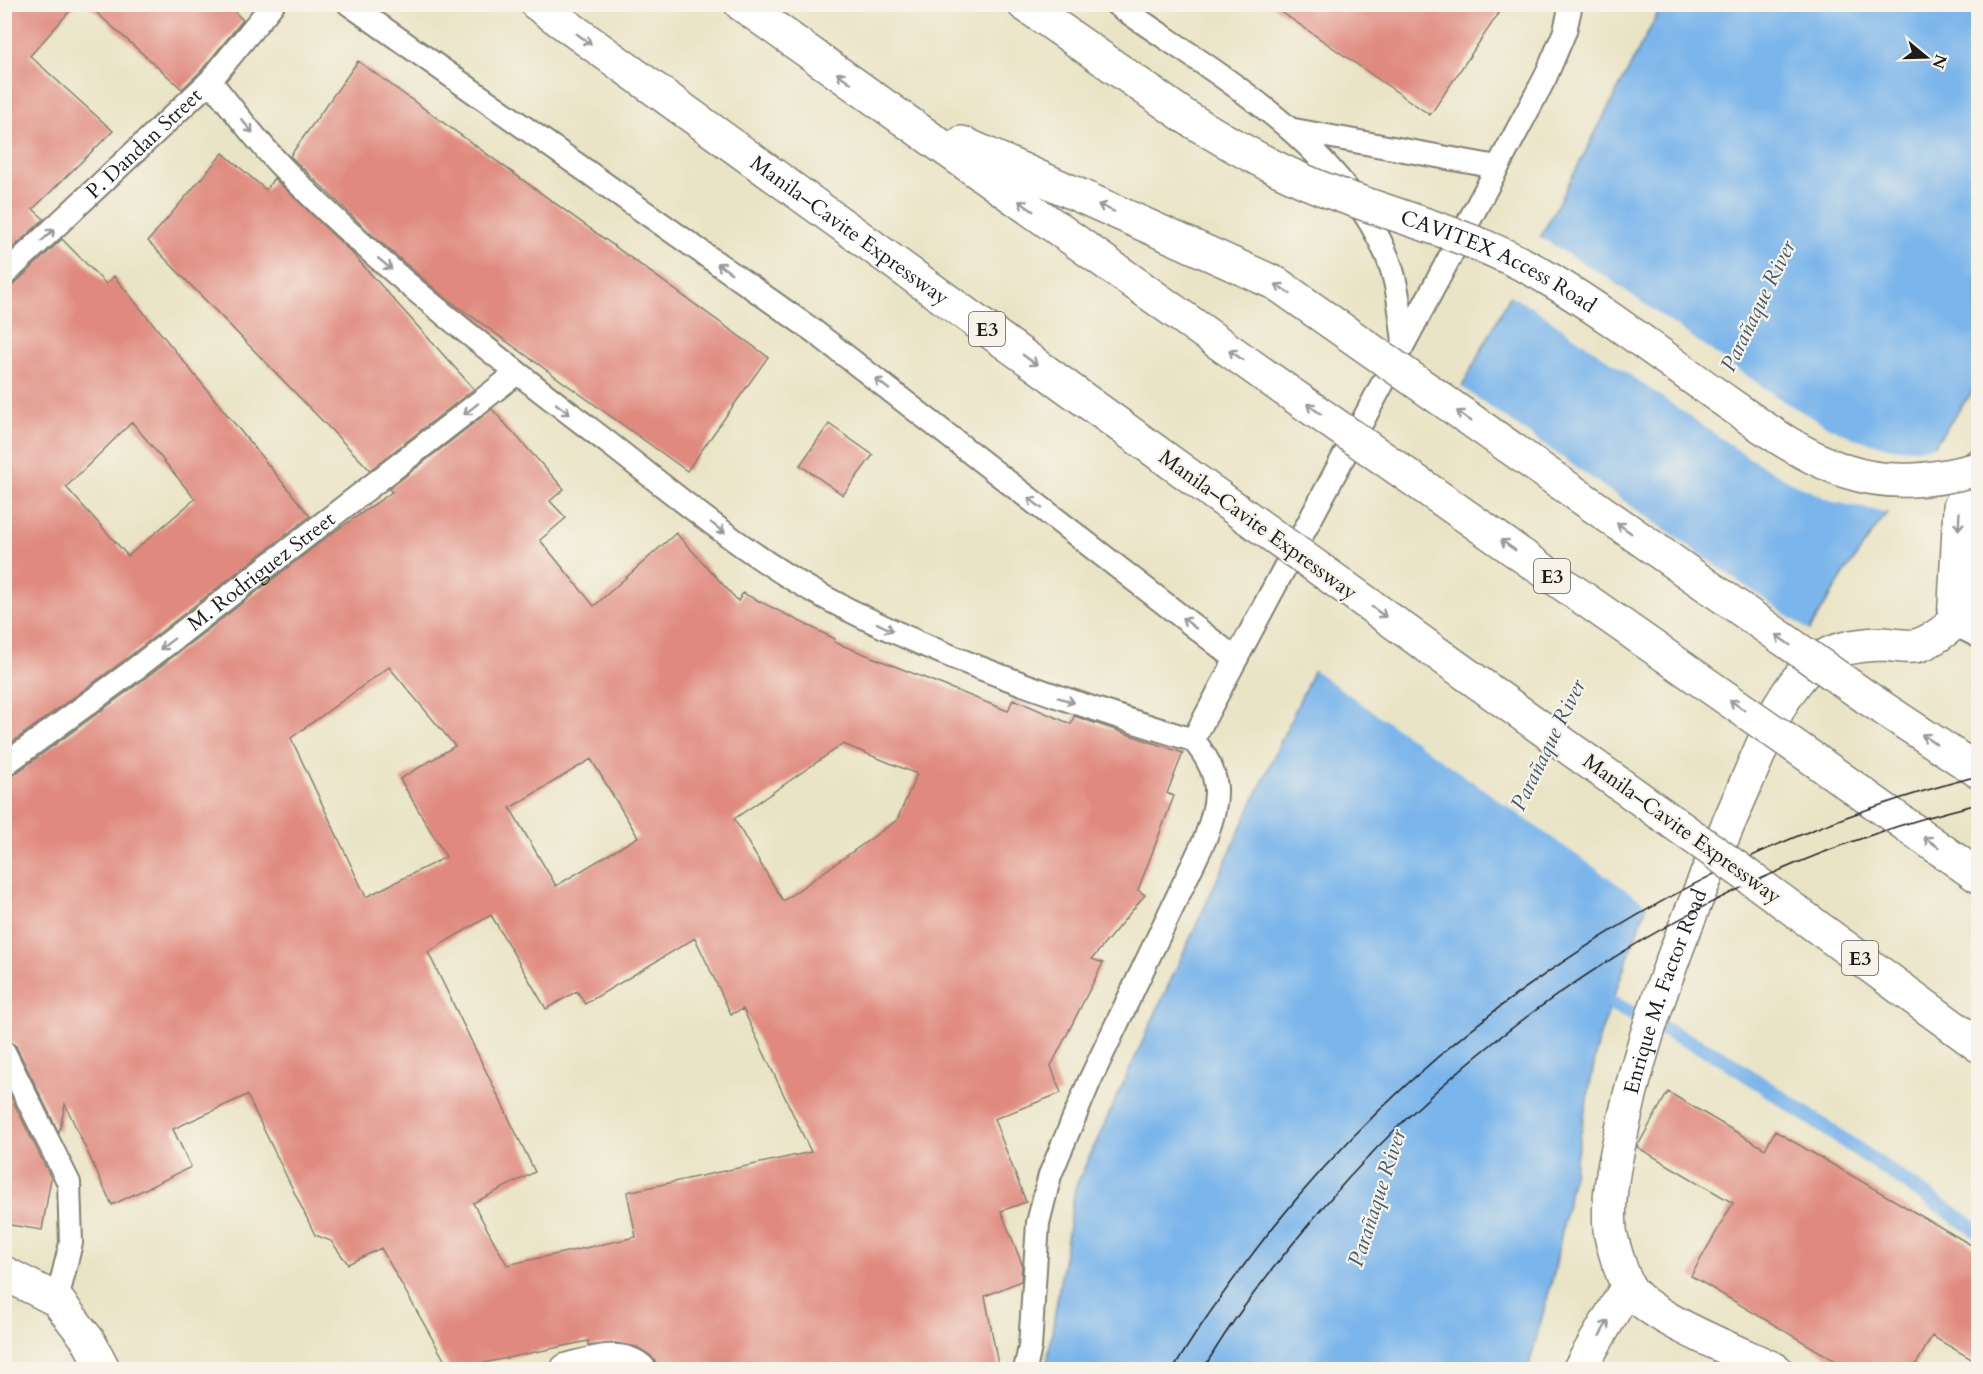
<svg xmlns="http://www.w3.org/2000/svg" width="1983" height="1374" viewBox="0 0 1983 1374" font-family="Cardo,serif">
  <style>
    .water { fill: #7ab5eb; stroke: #4b6884; stroke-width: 1.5 }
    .pier { fill: #eae4c6 }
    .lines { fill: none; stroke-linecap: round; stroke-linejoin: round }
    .stream { stroke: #7ab5eb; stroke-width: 15 }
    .building { fill: #e08a7f; fill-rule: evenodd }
    .lane-casing { stroke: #838071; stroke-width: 26 }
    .street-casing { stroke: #838071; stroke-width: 36 }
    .secondary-casing { stroke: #838071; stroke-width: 36 }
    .highway-casing { stroke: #838071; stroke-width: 36 }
    .lane { stroke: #fff; stroke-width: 22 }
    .street { stroke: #fff; stroke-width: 33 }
    .secondary { stroke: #fff; stroke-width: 33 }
    .highway { stroke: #fff; stroke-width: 33 }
    .tram { stroke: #1c1c1c; stroke-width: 1.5 }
    .street-bridge-casing { stroke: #838071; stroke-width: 36; stroke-linecap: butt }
    .highway-bridge-casing { stroke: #838071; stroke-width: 36; stroke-linecap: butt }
    .street-bridge { stroke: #fff; stroke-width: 33 }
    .highway-bridge { stroke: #fff; stroke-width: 33 }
    .oneway { stroke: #999 }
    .labels { text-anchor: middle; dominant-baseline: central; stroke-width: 4.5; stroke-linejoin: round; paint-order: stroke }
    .shield { fill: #f7f3e8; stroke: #5e5c59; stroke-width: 1.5 }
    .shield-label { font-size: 20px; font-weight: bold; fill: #1c1c1c }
    .street-label { font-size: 21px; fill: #1c1c1c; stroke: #f7f3e8 }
    .water-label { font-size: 22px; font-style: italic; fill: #42596f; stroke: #f7f3e8 }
  </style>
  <rect width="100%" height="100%" fill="#f7f3e8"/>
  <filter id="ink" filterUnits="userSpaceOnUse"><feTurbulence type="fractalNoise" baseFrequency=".0167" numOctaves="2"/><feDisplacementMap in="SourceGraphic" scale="12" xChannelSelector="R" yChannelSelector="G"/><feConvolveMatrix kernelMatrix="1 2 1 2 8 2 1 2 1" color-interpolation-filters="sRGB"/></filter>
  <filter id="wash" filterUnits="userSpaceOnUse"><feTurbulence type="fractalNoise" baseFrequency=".008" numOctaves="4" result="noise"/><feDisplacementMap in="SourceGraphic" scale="24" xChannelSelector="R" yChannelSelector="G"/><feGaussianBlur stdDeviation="1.35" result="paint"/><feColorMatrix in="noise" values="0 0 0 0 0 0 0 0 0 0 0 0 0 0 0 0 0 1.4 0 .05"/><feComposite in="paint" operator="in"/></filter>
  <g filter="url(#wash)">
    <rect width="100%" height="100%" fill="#eae4c6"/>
    <path class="water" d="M1658,5h320v378l-134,191 -189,308 -56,156 -45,235 -26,96 -482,1 29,-182 241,-523 341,-650z"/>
    <path class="pier" d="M1538,236l68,41 177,124 42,24 31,14 35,9 26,1 21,-4 -48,68 -56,-11 -39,-18 -47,-27 -216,-150 -25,-13z
      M1459,385l352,247 -153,251 -9,23 -338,-238z"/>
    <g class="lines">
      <path class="stream" d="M1611,1003l110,54 257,174"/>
    </g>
    <g id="blocks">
      <path class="building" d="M4,4h72l-46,52 83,75 -80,78 11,10 -40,37z
        M87,4h139l17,16 -43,52 -18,17z
        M1270,4h235l-75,111z
        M358,61l410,296 -81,114 -245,-176 -72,-62 -80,-77z
        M223,153l43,37 8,-12 77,74 123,137 -104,81 -222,-229z
        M62,239l44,45 8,-8 196,240 -187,145 -119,87v-460l9,-3zM132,422l63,77 -67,57 -62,-69z
        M492,409l72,80 -14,12 16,17 -26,22 54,66 82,-73 62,68 5,-8 92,46 -1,3 174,69 5,-12 58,25 3,-8 109,37 -16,40 7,3 -36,94 7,5 -53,64 11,4 -52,103 10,27 -67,26 32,83 -25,9 21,53 -1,17 -36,15 14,74h-341l-3,-9 -5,-6 -13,-8 -22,-4 -27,3v-5l-138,29 -69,-122 -33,16 -17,-23 -16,-6 -68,-140 -74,34 18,38 -79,38 -47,-101 -6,29 -43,-87 -12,-7v-261l8,-2 127,-93 188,-146 65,-45 -3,-3zM389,667l66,79 -55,33 46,78 -80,40 -75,-159zM843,744l74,30 -20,46 -114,81 -49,-82zM591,759l47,78 -82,49 -46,-78zM491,915l55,94 31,-18 8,13 110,-66 36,76 12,-5 68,143 -184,40 9,45 -129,28 -34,-62 62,-31 -107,-220z
        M829,424l44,31 -30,40 -43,-30z
        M4,1083l47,95 -9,52 -38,-6z
        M1668,1092l97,57 10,-18 203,118v114l-46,-27 -19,34h-62l-160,-94 42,-73 -96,-56z"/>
    </g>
  </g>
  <g filter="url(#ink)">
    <use href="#blocks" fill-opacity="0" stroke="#838071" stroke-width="1.5"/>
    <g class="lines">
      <defs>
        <g id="lane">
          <path d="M349,4l466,328 421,327"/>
          <path d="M1116,4c98,69 223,137 271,252 11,26 13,56 17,85"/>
          <path d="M210,81c24,29 47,61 74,88 99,102 214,189 327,276 66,51 138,112 211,151 118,63 243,105 371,144 30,35 27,58 12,99l-115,241 -40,95 -12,48 -8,124 -5,23"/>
          <path d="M1294,130l203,37"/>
          <path id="s1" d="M4,275l206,-194 63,-77"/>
          <path d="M1954,624l24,12"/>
          <path d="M1193,740l352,-662 20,-47 6,-27"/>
          <path id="s2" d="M4,765l127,-93 386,-299"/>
          <path d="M4,1052l65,131 2,60 -14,57"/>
        </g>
        <g id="street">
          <path d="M1024,4l162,113"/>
          <path d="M1954,624l6,-117 18,-41"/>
          <path d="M567,1370c22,-5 52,-17 72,0"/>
          <path d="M1579,1370l49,-84"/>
          <path id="s3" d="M1776,1370c-35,-17 -131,-53 -148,-84 -6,-11 -17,-45 -18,-57 -3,-35 6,-73 14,-108 31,-143 97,-277 154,-412 28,-47 46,-63 103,-65 12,0 30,5 41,0 24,-10 40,-29 56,-48"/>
        </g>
        <path id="secondary" d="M4,1273l53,27 31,40 16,30"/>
        <g id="highway">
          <path id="s4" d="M537,4l675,488"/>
          <path d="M741,4l543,385"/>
          <path d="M962,143l315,141 54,38"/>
          <path d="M1866,697l112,74"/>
          <path d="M1819,763l159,113"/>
          <path d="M1741,871l237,174"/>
        </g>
      </defs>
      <use href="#lane" class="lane-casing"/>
      <use href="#street" class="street-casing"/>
      <use href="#secondary" class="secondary-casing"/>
      <use href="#highway" class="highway-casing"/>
      <use href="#lane" class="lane"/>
      <use href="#street" class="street"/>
      <use href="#secondary" class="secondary"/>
      <use href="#highway" class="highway"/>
      <path class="tram" d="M1173,1370c30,-51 65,-98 101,-144 179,-222 428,-379 704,-450
        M1203,1370c26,-46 59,-89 92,-129 172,-216 415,-372 683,-437"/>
      <defs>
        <g id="street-bridge">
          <path id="s5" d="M1186,117c43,27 85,51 132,70 77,30 160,49 231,92 62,37 120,83 179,124 36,25 74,53 117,68 45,15 88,10 133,-2"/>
        </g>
        <path id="highway-bridge" d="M1331,322l535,375
          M1284,389l535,374
          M1212,492l529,379"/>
      </defs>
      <use href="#street-bridge" class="street-bridge-casing"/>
      <use href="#highway-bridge" class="highway-bridge-casing"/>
      <use href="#street-bridge" class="street-bridge"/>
      <use href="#highway-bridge" class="highway-bridge"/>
    </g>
    <defs><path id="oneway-shaft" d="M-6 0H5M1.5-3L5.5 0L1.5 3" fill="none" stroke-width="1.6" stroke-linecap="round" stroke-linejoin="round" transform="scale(1.5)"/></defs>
    <g class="oneway">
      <use href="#oneway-shaft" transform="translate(584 39) rotate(36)"/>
      <use href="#oneway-shaft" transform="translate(844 78) rotate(-145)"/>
      <use href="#oneway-shaft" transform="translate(247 126) rotate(50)"/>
      <use href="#oneway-shaft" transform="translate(1026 206) rotate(-145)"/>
      <use href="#oneway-shaft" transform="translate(1106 208) rotate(-156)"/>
      <use href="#oneway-shaft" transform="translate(48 235) rotate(-43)"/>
      <use href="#oneway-shaft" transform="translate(385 264) rotate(40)"/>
      <use href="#oneway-shaft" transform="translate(724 268) rotate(-145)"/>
      <use href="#oneway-shaft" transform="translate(1283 289) rotate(-147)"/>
      <use href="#oneway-shaft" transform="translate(1236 355) rotate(-145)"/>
      <use href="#oneway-shaft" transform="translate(1030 360) rotate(36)"/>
      <use href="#oneway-shaft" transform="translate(882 384) rotate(-142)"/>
      <use href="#oneway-shaft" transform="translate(471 409) rotate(142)"/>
      <use href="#oneway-shaft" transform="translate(563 409) rotate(38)"/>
      <use href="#oneway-shaft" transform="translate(1314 409) rotate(-145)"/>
      <use href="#oneway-shaft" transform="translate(1464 416) rotate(-145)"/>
      <use href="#oneway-shaft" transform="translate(1035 503) rotate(-142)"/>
      <use href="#oneway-shaft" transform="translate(1959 521) rotate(93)"/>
      <use href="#oneway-shaft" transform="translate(718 528) rotate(37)"/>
      <use href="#oneway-shaft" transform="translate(1624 528) rotate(-145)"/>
      <use href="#oneway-shaft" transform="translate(1508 545) rotate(-145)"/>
      <use href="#oneway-shaft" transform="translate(1379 612) rotate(36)"/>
      <use href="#oneway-shaft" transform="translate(1189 623) rotate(-142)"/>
      <use href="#oneway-shaft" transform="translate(885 627) rotate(26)"/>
      <use href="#oneway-shaft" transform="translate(1783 640) rotate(-145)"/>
      <use href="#oneway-shaft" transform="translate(167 644) rotate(143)"/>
      <use href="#oneway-shaft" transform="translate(1066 700) rotate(18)"/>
      <use href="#oneway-shaft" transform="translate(1737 705) rotate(-145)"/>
      <use href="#oneway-shaft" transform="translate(1929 739) rotate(-147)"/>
      <use href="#oneway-shaft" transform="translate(1931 842) rotate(-145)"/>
      <use href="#oneway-shaft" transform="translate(1604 1328) rotate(-60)"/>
    </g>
  </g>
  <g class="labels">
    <g class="shield">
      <rect x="969" y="312" width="36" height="34" rx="4.5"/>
      <rect x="1534" y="559" width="36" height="34" rx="4.5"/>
      <rect x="1842" y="941" width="36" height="34" rx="4.5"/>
    </g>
    <g class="shield-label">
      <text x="987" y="329">E3</text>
      <text x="1552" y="576">E3</text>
      <text x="1860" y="958">E3</text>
    </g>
    <g class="street-label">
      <text stroke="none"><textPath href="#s1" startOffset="192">P. Dandan Street</textPath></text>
      <text stroke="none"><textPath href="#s4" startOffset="386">Manila–Cavite Expressway</textPath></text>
      <text stroke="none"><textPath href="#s5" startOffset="345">CAVITEX Access Road</textPath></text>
      <text transform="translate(1258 525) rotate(36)">Manila–Cavite Expressway</text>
      <text stroke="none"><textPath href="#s2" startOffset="322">M. Rodriguez Street</textPath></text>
      <text transform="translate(1682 829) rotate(36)">Manila–Cavite Expressway</text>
      <text stroke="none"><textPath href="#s3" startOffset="477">Enrique M. Factor Road</textPath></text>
    </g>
    <g class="water-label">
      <text transform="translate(1758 306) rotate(-64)">Parañaque River</text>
      <text transform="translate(1548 745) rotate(-64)">Parañaque River</text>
      <text transform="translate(1377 1198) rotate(-72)">Parañaque River</text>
    </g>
  </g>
  <rect width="1983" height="1374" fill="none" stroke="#f7f3e8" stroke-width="24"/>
  <g transform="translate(1926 57) rotate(109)" stroke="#f7f3e8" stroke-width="4.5" paint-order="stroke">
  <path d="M0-4.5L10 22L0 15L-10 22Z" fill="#1c1c1c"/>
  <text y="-9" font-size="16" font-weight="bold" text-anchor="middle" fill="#1c1c1c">N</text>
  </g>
</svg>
